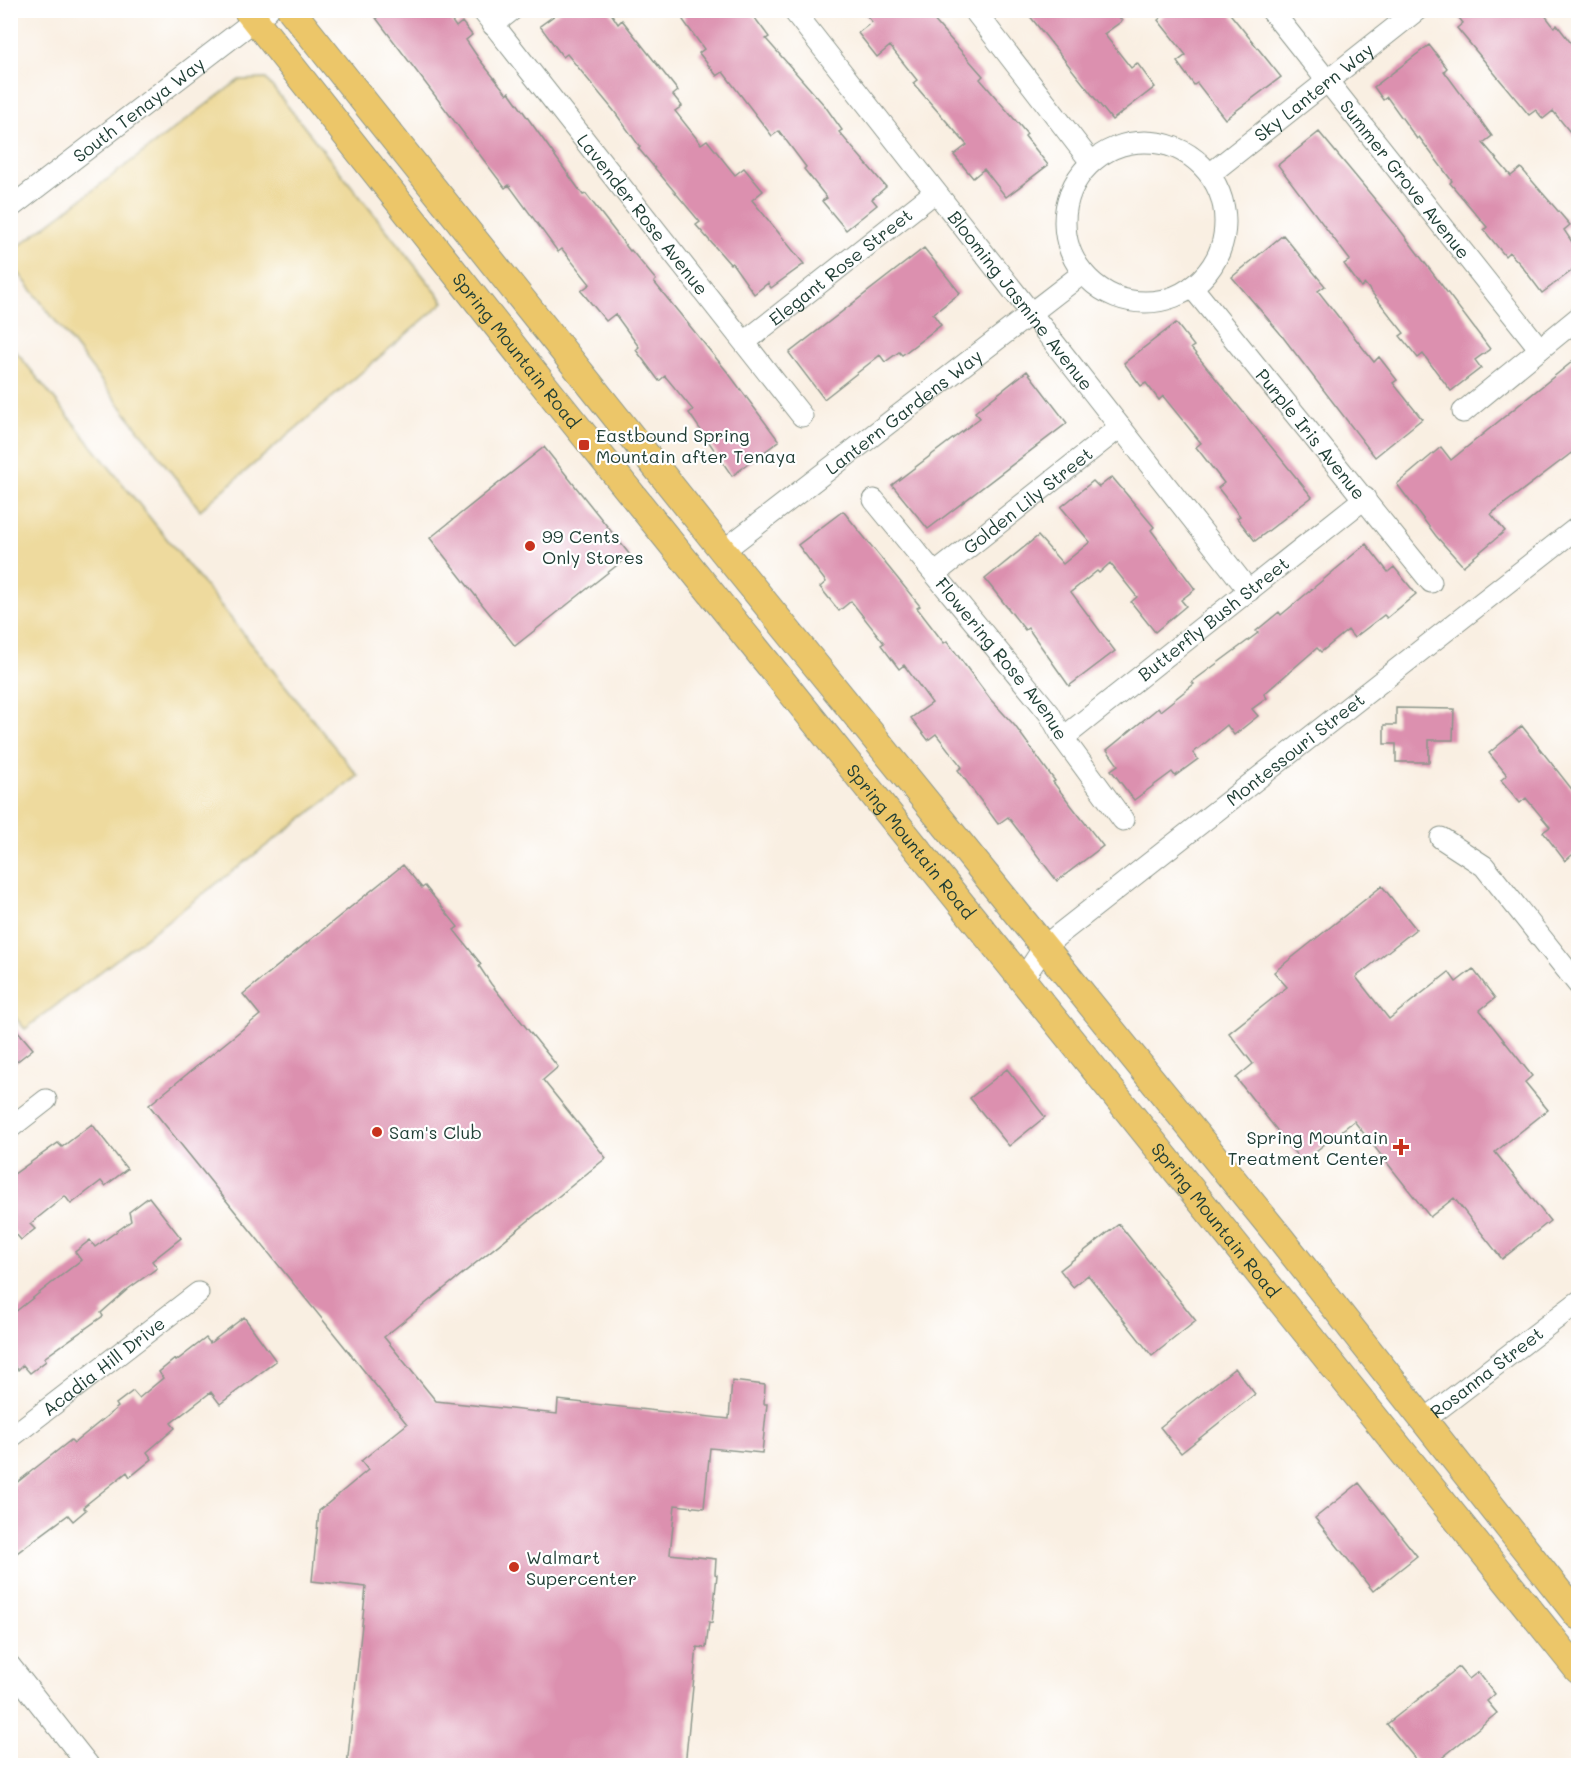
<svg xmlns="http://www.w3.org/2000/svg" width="1589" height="1776" viewBox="0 0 1589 1776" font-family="Mali,sans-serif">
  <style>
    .sand { fill: #eeda9e; stroke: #868c69; stroke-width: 1.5 }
    .building { fill: #dc90af }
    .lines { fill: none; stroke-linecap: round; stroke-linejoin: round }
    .minor-casing { stroke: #8c968b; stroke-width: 23 }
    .major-casing { stroke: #8c968b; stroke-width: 29 }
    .minor { stroke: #fff; stroke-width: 21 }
    .major { stroke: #ecc669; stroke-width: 27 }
    .poi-dot { fill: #c8321e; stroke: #fff; stroke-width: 2 }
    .labels { text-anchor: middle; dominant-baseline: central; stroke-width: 4.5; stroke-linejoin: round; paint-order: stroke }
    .street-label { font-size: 18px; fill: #1f3d34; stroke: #fff }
    .poi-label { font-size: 18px; fill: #1f3d34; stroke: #fff; text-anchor: start }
  </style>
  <rect width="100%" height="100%" fill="#fff"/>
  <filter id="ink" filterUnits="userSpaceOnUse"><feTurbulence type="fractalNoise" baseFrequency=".0167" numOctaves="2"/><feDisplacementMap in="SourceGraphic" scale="12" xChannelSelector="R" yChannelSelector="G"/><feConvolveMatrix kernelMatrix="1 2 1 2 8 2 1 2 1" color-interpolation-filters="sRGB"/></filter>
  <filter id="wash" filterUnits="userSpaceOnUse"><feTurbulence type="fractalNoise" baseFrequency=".008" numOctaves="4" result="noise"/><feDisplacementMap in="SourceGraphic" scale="24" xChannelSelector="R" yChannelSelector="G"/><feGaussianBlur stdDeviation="1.35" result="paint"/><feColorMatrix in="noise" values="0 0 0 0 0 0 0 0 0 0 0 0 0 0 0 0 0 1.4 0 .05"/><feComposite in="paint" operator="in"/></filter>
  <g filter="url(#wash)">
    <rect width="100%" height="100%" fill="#f9efe2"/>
    <path class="sand" d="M266,79l178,223 -244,208 -189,-247v-11l228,-172z
      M10,344l348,432 -333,253 -15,-18z"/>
    <g id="blocks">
      <path class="building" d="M370,10h74l12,17 6,-5 10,13 -6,5 13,19 28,35 2,-2 74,103 3,-1 44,57 1,-1 25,30 -2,2 75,92 50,67 -47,35 -43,-63 4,-3 -28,-34 -6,5 -23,-31 3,-3 -24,-33 -9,7 -25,-30 9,-7 -28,-35 -4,3 -49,-67 -4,3z
        M562,10h47l9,14 4,-4 56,71 -5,4 9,11 -7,5 26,33 6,-4 28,35 9,-7 19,23 -11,9 52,64 -33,24 -3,-5 -14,11 -22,-31 -2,1 -34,-39 4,-3 -62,-74 2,-1 -26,-36 -47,-57 -4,3 -23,-31z
        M680,10h69l20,27 -3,2 59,67 17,24 -3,2 47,55 -14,12 5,6 -31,25 -24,-29 5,-3 -23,-29 2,-2 -27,-36 -7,5 -49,-64 -6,4 -18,-23 5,-4 -21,-29 2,-2z
        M862,10h63l58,66 -3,3 47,55 -2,2 23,29 -42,32 -22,-28 -11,9 -19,-23 13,-10 -54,-62 4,-3 -27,-34 -13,11 -19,-24 14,-11z
        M1025,10h89l8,11 -18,13 27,34 6,-5 18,24 -43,33z
        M1170,10h57l54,67 -56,42 -28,-36 -3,2 -17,-23 9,-7 -28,-35z
        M1453,10h88l13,17 3,-2 21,27v90l-25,-31 -10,8 -7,-9 -7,5 -72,-87 6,-5z
        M1429,45l18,23 -3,3 48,65 -9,7 28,33 10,-8 49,57 -6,5 14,21v15l-36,27 -21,-28 -12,-13 -4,4 -21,-26 3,-3 -37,-44 2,-2 -33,-44 -2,2 -30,-42 -4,3 -9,-13z
        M1319,132l78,94 93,123 -15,11 6,8 -30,23 -28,-37 -5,4 -18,-22 4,-3 -39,-49 -4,3 -17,-23 6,-4 -72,-95z
        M1283,235l42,51 -7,5 56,71 5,-5 18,23 -4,3 29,36 -47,38 -96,-125 -47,-55z
        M924,248l36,45 -27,21 8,11 -39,30 -3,-3 -14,10 -5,-7 -56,44 -35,-46z
        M1176,323l18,23 -3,2 121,149 -57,44 -18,-23 3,-2 -22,-28 6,-5 -28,-36 5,-4 -38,-47 -4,4 -13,-17 -5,3 -17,-23z
        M1578,357v91l-87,66 14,17 -42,35 -27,-30 -39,-52 44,-37 10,13z
        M1027,371l40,52 -139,106 -36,-44 88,-67 -5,-6z
        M544,447l86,108 -115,91 -85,-108z
        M1112,477l42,50 -3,3 44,59 -14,11 5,6 -31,26 -24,-30 6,-5 -27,-34 -11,10 -2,-2 -26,21 44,59 -46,35 -41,-58 -3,2 -40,-51 53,-43 25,28 27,-22 -29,-35 32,-26 6,6z
        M843,511l77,95 -3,2 27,35 3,-2 44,59 24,26 40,55 -2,1 50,64 -46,35 -49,-64 -10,7 -40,-54 4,-3 -26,-33 -8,6 -17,-22 21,-15 -28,-38 -5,4 -18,-24 3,-2 -33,-42 -12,10 -19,-24 6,-5 -28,-37z
        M1366,544l22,28 6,-5 22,27 -29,24 -3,-3 -30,23 -6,-8 -27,22 -4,-4 -53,46 3,4 -15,11 6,7 -24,19 -7,-10 -34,28 5,6 -23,17 -3,-4 -38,28 -23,-30 7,-5 -11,-15 51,-42 2,3 34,-27 -2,-2 66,-49 -2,-2 23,-19 2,3z
        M1396,708l58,1 -1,31h-24v22h-33v-18h-12v-19h12z
        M1522,726l56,71v53l-13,11 -22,-29 7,-5 -24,-29 -6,5 -19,-23 6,-5 -18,-22z
        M403,865l19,23 3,-2 33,41 -4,3 27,34 -2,2 12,18 67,83 -15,13 63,78 -222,179 52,64 121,13 1,-14 171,19 3,-38 33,4 -1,19h3l-5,49 -52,-5 -6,60 -29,-3 -5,49 46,5 -1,15 2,1 -5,48 -3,-1 -3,26 -9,-1 -12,119h-338l19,-179 -54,-6 7,-70 49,-41 -7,-9 46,-37 -258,-319 111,-90 -17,-21z
        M1382,886l34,43 -60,48 33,42 60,-47 7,10 17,-13 22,29 -15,12 52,66 -7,6 23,28 -53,42 55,69 -48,38 -48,-61 -24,19 -76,-96 -52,41 -66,-84 17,-14 -24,-31 58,-46 -13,-15z
        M10,1022l23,27 -23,18z
        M1007,1069l38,48 -36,29 -39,-48z
        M92,1124l35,45 -22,17 -4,-5 -30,23 -6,-8 -35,28 5,5 -14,11 -11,-13v-50l48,-34 4,4z
        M149,1197l32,41 -29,23 5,7 -29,21 -27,24 2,3 -59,42 2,3 -16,12 -7,-8 -5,5 -8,-9v-45l71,-56 -6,-8 15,-12 5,7 36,-26 -2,-9z
        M1119,1224l77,97 -44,35 -64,-81 -15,12 -13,-17z
        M244,1317l32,44 -56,43 -9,-12 -40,31 4,5 -28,24 5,7 -22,18 -3,-5 -44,35 3,3 -13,11 -5,-6 -58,43v-70l61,-48 3,3 44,-36 -2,-3 17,-13 6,7 24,-20 -4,-6 16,-13 1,2 30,-23 4,5z
        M1235,1368l20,26 -74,59 -21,-26z
        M1359,1483l58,73 -44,35 -58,-73z
        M1459,1667l10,12 9,-7 17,22 -8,7 10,12 -65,53h-11l-34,-42z"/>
    </g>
  </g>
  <g filter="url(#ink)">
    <use href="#blocks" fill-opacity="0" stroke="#8c968b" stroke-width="1.5"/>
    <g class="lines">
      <defs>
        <g id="minor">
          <path id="s1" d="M482,10l320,406"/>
          <path id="s2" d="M793,10l456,581"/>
          <path d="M974,10l117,152"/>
          <path id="s3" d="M1271,10l269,339"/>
          <path d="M493,25l19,-15"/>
          <circle cx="1145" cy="222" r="80"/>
          <path id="s4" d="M1210,174l207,-164"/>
          <path id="s5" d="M10,208l258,-198"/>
          <path id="s6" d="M1192,287l239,295"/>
          <path id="s7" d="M746,341l189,-149"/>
          <path d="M1463,412l115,-94"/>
          <path id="s8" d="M874,500l175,213 14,25 60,82"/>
          <path id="s9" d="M723,551l360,-278"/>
          <path id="s10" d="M936,573l184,-146"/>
          <path id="s11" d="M1063,738l302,-240"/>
          <path d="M1441,838l43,28 94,118"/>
          <path id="s12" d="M1023,979l21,-32 13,-11 521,-409"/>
          <path d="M10,1128l36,-28"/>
          <path id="s13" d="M1423,1421l155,-119"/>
          <path id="s14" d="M10,1438l188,-145"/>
          <path d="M10,1666l79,100"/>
        </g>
        <g id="major">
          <path id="s15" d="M247,10l304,384 1027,1276"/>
          <path d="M291,10l432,541 558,688 297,377"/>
        </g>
      </defs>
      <use href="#minor" class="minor-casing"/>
      <use href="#major" class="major-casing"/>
      <use href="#minor" class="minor"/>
      <use href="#major" class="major"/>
    </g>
  </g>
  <g class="poi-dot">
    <rect x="578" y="439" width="12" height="12" rx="3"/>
    <circle cx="530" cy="546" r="6"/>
    <circle cx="377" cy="1132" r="6"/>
    <path d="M1398 1138h6v6h6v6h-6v6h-6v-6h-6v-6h6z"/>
    <circle cx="514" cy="1567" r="6"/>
  </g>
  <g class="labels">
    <g class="street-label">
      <text stroke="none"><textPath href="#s4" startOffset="132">Sky Lantern Way</textPath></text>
      <text stroke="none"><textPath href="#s5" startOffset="162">South Tenaya Way</textPath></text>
      <text stroke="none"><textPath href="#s3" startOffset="216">Summer Grove Avenue</textPath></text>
      <text stroke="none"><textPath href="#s1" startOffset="260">Lavender Rose Avenue</textPath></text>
      <text stroke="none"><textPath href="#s7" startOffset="120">Elegant Rose Street</textPath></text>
      <text stroke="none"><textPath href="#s2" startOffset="369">Blooming Jasmine Avenue</textPath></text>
      <text stroke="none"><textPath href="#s15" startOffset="434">Spring Mountain Road</textPath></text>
      <text stroke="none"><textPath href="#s9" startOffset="228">Lantern Gardens Way</textPath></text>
      <text stroke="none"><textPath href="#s6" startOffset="189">Purple Iris Avenue</textPath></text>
      <text stroke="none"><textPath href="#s10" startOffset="117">Golden Lily Street</textPath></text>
      <text stroke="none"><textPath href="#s11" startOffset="192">Butterfly Bush Street</textPath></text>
      <text stroke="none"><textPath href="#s8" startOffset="204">Flowering Rose Avenue</textPath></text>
      <text stroke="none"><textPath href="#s12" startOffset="358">Montessouri Street</textPath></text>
      <text stroke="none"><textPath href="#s15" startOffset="1064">Spring Mountain Road</textPath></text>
      <text stroke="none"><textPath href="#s15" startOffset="1550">Spring Mountain Road</textPath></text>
      <text stroke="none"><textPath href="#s14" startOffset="118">Acadia Hill Drive</textPath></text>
      <text stroke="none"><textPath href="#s13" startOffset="80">Rosanna Street</textPath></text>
    </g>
    <g class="poi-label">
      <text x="596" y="435">Eastbound Spring<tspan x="596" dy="21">Mountain after Tenaya</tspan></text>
      <text x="542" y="536">99 Cents<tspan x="542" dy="21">Only Stores</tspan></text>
      <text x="389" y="1132">Sam's Club</text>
      <text x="1388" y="1137" text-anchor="end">Spring Mountain<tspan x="1388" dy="21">Treatment Center</tspan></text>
      <text x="526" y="1557">Walmart<tspan x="526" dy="21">Supercenter</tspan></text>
    </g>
  </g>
  <rect width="1589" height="1776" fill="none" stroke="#fff" stroke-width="36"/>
</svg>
